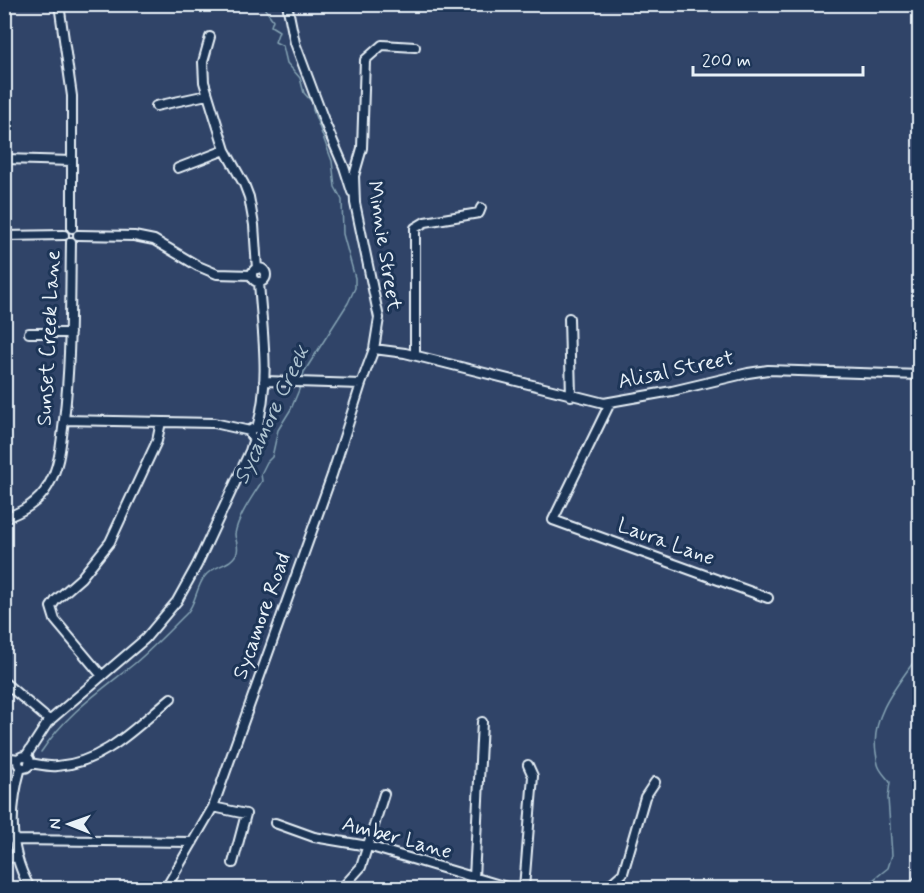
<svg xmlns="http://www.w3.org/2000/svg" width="924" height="893" viewBox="0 0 924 893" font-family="Mynerve,sans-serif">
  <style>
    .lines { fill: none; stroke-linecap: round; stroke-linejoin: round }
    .stream { stroke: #84a2b3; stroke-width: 1.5 }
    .minor-casing { stroke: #e8f1f8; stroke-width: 12 }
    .minor { stroke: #1d3557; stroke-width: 8 }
    .labels { text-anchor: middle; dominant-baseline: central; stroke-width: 6; stroke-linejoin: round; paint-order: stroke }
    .street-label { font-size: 21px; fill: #e8f1f8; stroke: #1d3557 }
    .water-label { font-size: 22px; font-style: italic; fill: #aec3d0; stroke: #1d3557 }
  </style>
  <rect width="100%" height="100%" fill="#304468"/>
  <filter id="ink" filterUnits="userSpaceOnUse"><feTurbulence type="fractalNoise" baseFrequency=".0167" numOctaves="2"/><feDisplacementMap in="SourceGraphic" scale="12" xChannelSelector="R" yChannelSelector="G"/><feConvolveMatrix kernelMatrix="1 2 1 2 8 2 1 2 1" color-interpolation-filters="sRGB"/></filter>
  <g filter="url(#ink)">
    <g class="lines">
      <path class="stream" d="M267,4l-2,5 8,11 -2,6 8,5 -4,11 8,4 4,17 13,15 4,15 8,9 1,8 19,51 3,26 7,13 1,34 12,44v10l-7,15 -44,69 -2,8
        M4,11l5,-7
        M41,752c25,-38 58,-60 93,-88 18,-15 36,-34 53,-51 9,-10 9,-26 18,-37 8,-11 27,-10 32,-24 2,-7 -2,-12 -2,-18 3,-18 18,-38 27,-53l-1,-7 6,-12 5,-5 6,-27 13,-21 10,-24
        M863,888l25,-20 4,-13 -4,-57 2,-16c-4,-5 -9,-10 -11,-15 -2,-4 -2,-10 -3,-14 -6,-38 23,-70 44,-100"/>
      <defs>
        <path id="minor" d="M59,4l13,92v132
          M287,4l8,39 30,80 19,44 8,25
          M210,37l-7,25 1,20 21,68 19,34 5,13 5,28 3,44
          M156,106l51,-11
          M6,159l66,2
          M178,168l47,-18
          M78,235l56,1 20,4 44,26 19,8 35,1
          M4,236l60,-1
          M252 275a7 7 0 1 1 14 0a7 7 0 1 1-14 0Z
          M569,318l2,78
          M29,333h41
          M374,349l31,4 199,50 68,-12 76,-18 20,-3 152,5
          M415,355v-127l10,-6 54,-9 2,-5
          M264,381l97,3
          M610,403l-57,117 215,78
          M64,420l150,3 36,8
          M257,428c14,-47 5,-98 2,-146
          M250 433a5 5 0 1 1 10 0a5 5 0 1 1-10 0Z
          M4,518c17,-5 35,-16 44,-32 12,-20 13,-43 16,-66 7,-59 6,-119 7,-178
          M102,676l-47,-56 -4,-13 5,-7 25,-22 29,-36 47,-101 4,-19
          M4,682l46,39
          M26,756l22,-34 97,-83 32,-38 20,-36 53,-114 4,-13
          M18 762a6 6 0 1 1 12 0a6 6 0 1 1-12 0Z
          M4,757l14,2
          M29,763c9,1 19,4 28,3 47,-3 80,-40 114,-68
          M21,767c-12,42 -13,83 9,121
          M213,807l33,7 -13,49
          M275,823l39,14 54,9 142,42
          M13,840l180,2
          M4,857l12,1
          M474,878l8,-156
          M166,888l47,-81 119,-332 29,-91 13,-35 5,-31 -24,-115 -1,-27 8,-28 3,-88 17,-15 33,2
          M342,888l19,-21 23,-73
          M524,888l9,-112 -5,-11
          M606,888l17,-15 22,-76 10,-15
          M912,888l8,-9"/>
      </defs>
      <use href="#minor" class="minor-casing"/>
      <use href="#minor" class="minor"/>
    </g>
  </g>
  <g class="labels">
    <g class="street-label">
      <text transform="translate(384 246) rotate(81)">Minnie Street</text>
      <text transform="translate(49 338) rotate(-87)">Sunset Creek Lane</text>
      <text transform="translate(676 370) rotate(-12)">Alisal Street</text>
      <text transform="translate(666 542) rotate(20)">Laura Lane</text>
      <text transform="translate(262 616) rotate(-70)">Sycamore Road</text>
      <text transform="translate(397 838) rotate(15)">Amber Lane</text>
    </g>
    <g class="water-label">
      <text transform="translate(272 415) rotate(-65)">Sycamore Creek</text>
    </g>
  </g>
  <rect width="924" height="893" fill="none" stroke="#1d3557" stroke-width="24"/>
  <rect x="12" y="12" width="900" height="869" fill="none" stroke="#e8f1f8" stroke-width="2" filter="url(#ink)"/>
  <g transform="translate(69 824) rotate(271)" stroke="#1d3557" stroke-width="4.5" paint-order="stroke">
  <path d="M0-4.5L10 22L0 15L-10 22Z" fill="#e8f1f8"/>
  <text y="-9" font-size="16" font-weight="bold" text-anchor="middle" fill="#e8f1f8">N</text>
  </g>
  <path d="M693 66v9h170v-9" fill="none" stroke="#e8f1f8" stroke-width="3"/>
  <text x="702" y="66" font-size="18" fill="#e8f1f8" stroke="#1d3557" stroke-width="4.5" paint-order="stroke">200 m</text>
</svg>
